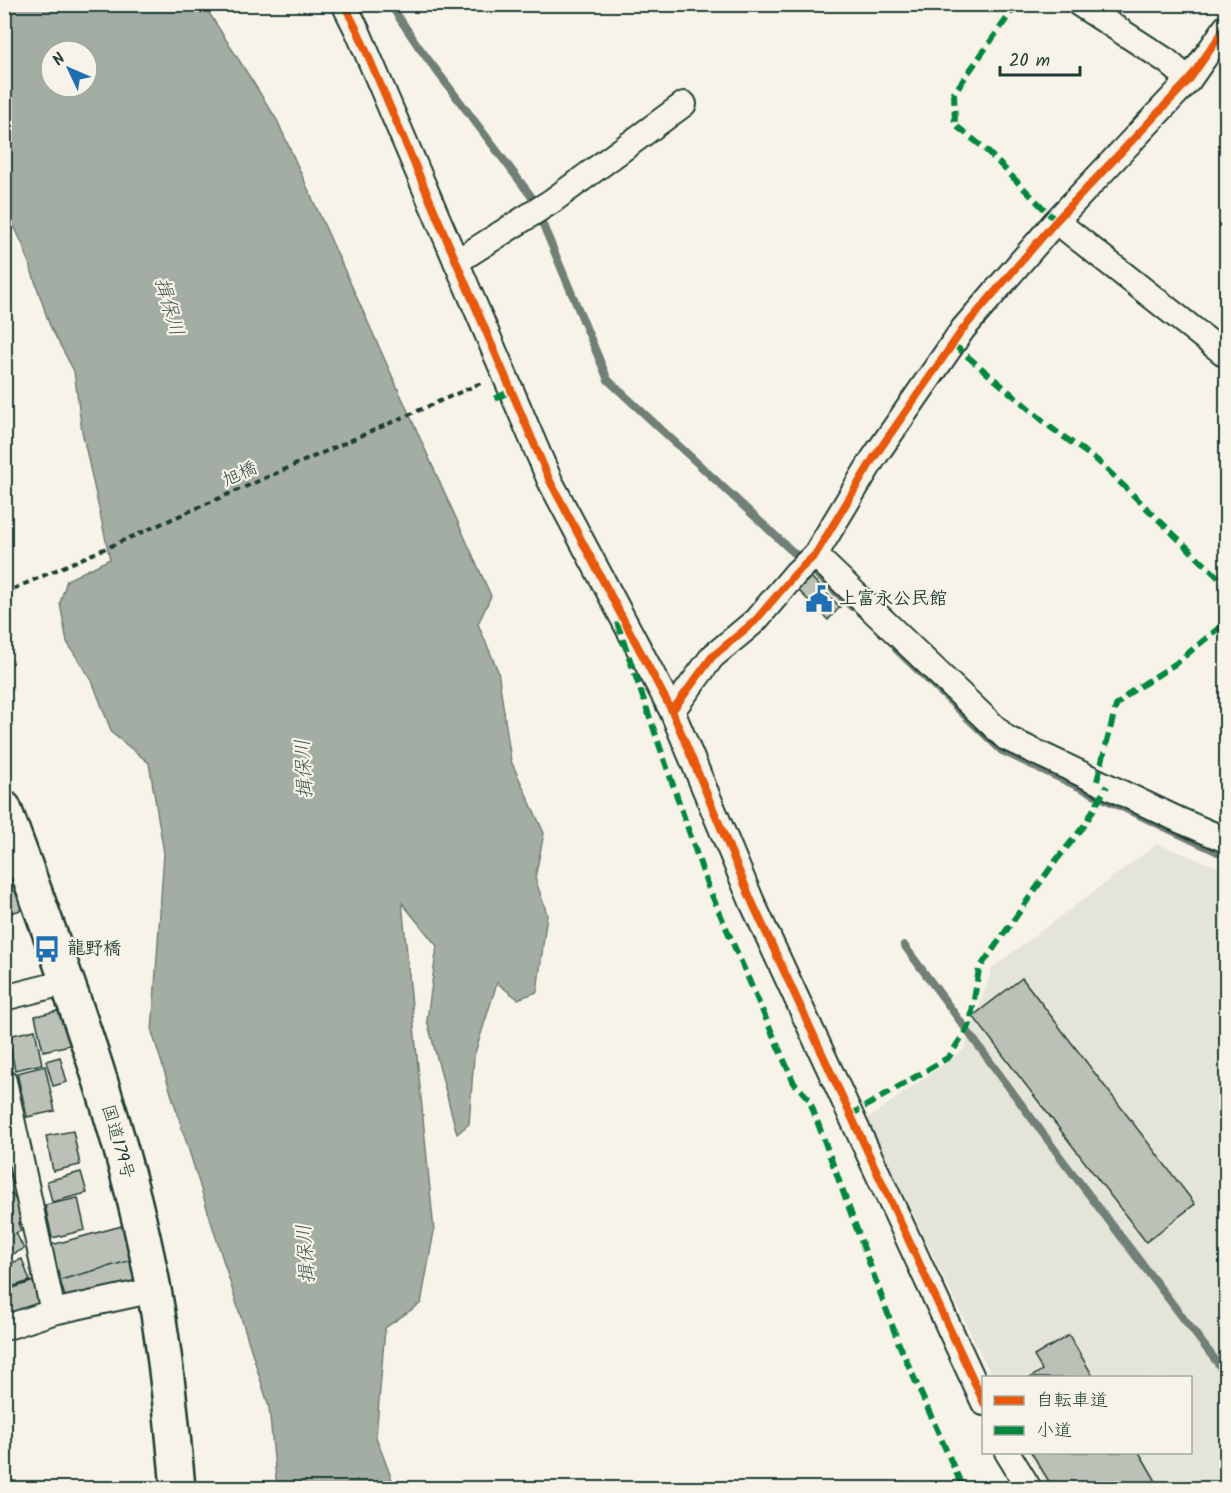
<svg xmlns="http://www.w3.org/2000/svg" width="1231" height="1493" viewBox="0 0 1231 1493" font-family="Kalam,'Klee One',sans-serif">
  <style>
    .built { fill: #e5e4d9 }
    .water { fill: #a4ada3; stroke: #6f8077; stroke-width: 1.5; fill-rule: evenodd }
    .lines { fill: none; stroke-linecap: round; stroke-linejoin: round }
    .stream { stroke: #6f8077; stroke-width: 8 }
    .building { fill: #bbc1b6; stroke: #1f3d34; stroke-width: 1.5 }
    .street-casing { stroke: #1f3d34; stroke-width: 28 }
    .highway-casing { stroke: #1f3d34; stroke-width: 38 }
    .path { stroke: #1f3d34; stroke-width: 4; stroke-dasharray: 6 4.5; stroke-linecap: butt }
    .street { stroke: #f7f3e8; stroke-width: 24 }
    .highway { stroke: #f7f3e8; stroke-width: 33 }
    .quiet { stroke: #00873e; stroke-width: 6; stroke-dasharray: 12 6; stroke-linecap: butt }
    .cycleway-casing { stroke: #f7f3e8; stroke-width: 11 }
    .cycleway { stroke: #e8590c; stroke-width: 8 }
    .labels { text-anchor: middle; dominant-baseline: central; stroke-width: 4.5; stroke-linejoin: round; paint-order: stroke }
    .street-label { font-size: 18px; fill: #1f3d34; stroke: #f7f3e8 }
    .poi-label { font-size: 18px; font-weight: bold; fill: #1f3d34; stroke: #f7f3e8; text-anchor: start }
    .water-label { font-size: 20px; font-style: italic; fill: #405950; stroke: #f7f3e8 }
  </style>
  <rect width="100%" height="100%" fill="#f7f3e8"/>
  <filter id="ink" filterUnits="userSpaceOnUse"><feTurbulence type="fractalNoise" baseFrequency=".0167" numOctaves="2"/><feDisplacementMap in="SourceGraphic" scale="12" xChannelSelector="R" yChannelSelector="G"/><feConvolveMatrix kernelMatrix="1 2 1 2 8 2 1 2 1" color-interpolation-filters="sRGB"/></filter>
  <g filter="url(#ink)">
    <path class="built" d="M1157,844l69,26v618h-178l-20,-35 162,-1v-74l-198,-1 -125,-258 97,-69 29,-83z"/>
    <path class="water" d="M5,4l199,1 73,115 214,476 -13,28 20,47 13,90 33,72 -9,45 12,36 -10,78 -19,7 -21,-16 -23,73 -5,68 -12,10 -30,-114 10,-74 -35,-43 32,328 -13,72 -36,25 -9,109 19,51h-118l-8,-81 -117,-375 12,-179 -15,-90 -37,-30 -19,-50 -26,-41 -7,-39 7,-23 43,-21 -28,-128 -8,-60 -24,-45 -27,-81 -18,-38zM51,51h36v36h-36z"/>
    <g class="lines">
      <path class="stream" d="M390,4l28,42 113,150 77,184 244,227
        M896,649l106,102 224,105
        M904,945l160,217 162,212"/>
    </g>
    <path class="building" d="M811,577l29,30 -12,13 -30,-30z
      M14,884l7,26 -17,5v-29z
      M1022,978l173,226 -49,38 -173,-226z
      M62,1010l8,35 -27,6 -8,-35z
      M35,1030l7,34 -27,6 -7,-34z
      M60,1057l7,25 -14,4 -7,-25z
      M45,1066l10,45 -28,6 -10,-44z
      M73,1131l7,34 -27,6 -7,-35z
      M81,1172l6,21 -35,9 -5,-21z
      M12,1193l13,26 -7,4 3,8 -5,2 8,16 -20,9v-61z
      M78,1198l7,32 -33,8 -7,-33z
      M122,1226l10,34 -72,20 -9,-35z
      M22,1259l8,22 -26,8v-23z
      M132,1260l6,29 -70,18 -8,-27z
      M34,1281l9,27 -39,14v-31z
      M1069,1335l25,43h-64l12,-8 -8,-14z
      M1031,1452h108l21,36h-107z"/>
    <g class="lines">
      <defs>
        <path id="street" d="M344,4l14,28 192,449 122,230 80,191 232,501
          M1079,4l88,57 22,19
          M1056,221l170,134
          M456,262l96,-61 132,-97
          M815,555l191,183 173,82 47,20
          M672,711l40,-54 43,-36 41,-48 19,-18 58,-96 90,-130 93,-108 133,-141 37,-53
          M4,998l63,-16
          M4,1081l49,231
          M4,1328l49,-16 101,-22
          M1007,1452l22,36"/>
        <path id="highway" d="M4,808c58,158 119,316 150,482 12,66 18,132 24,198"/>
      </defs>
      <use href="#street" class="street-casing"/>
      <use href="#highway" class="highway-casing"/>
      <path class="path" d="M4,593l477,-210"/>
      <use href="#street" class="street"/>
      <use href="#highway" class="highway"/>
      <path class="quiet" d="M1017,4l-63,89 1,32 28,22 73,74
        M953,344l101,86 44,31 128,124
        M495,399l15,-8
        M617,622l90,262 87,199 15,16 90,245 64,144
        M1097,781l19,-75 15,-14 44,-28 51,-42
        M849,1116l100,-59 21,-33 9,-55 75,-106 30,-37 23,-40"/>
      <defs>
        <path id="cycleway" d="M344,4l14,28 192,449 122,230 80,191 232,501
          M672,711l40,-54 43,-36 41,-48 19,-18 58,-96 90,-130 93,-108 133,-141 37,-53"/>
      </defs>
      <use href="#cycleway" class="cycleway-casing"/>
      <use href="#cycleway" class="cycleway"/>
    </g>
  </g>
  <defs>
    <symbol id="civic-bare" viewBox="-9 -9 18 18"><path d="M-.6-6.5H3V-4.5H.6V-3L4-1V1h2V6H-6V1h2V-1L-.6-3ZM-1.2 2.5V6h2.4V2.5Z" fill="#1f6fb2" stroke="#f7f3e8" stroke-width="2.5" paint-order="stroke"/></symbol>
    <symbol id="bus-bare" viewBox="-9 -9 18 18"><path d="M-5-6H5V4H4V6H2V4H-2V6H-4V4H-5ZM-3.5-4V0h7V-4ZM-3.5 1.2v1.5H-2V1.2ZM2 1.2v1.5H3.5V1.2Z" fill="#1f6fb2" stroke="#f7f3e8" stroke-width="2.5" paint-order="stroke"/></symbol>
  </defs>
  <g fill-rule="evenodd">
    <use href="#civic-bare" x="800" y="580" width="38" height="38"/>
    <use href="#bus-bare" x="28" y="930" width="38" height="38"/>
  </g>
  <g class="labels">
    <g class="street-label">
      <text transform="translate(240 475) rotate(-24)">旭橋</text>
      <text transform="translate(117 1142) rotate(74)">国道179号</text>
    </g>
    <g class="poi-label">
      <text x="839" y="599">上富永公民館</text>
      <text x="67" y="949">龍野橋</text>
    </g>
    <g class="water-label">
      <text transform="translate(168 307) rotate(74)">揖保川</text>
      <text transform="translate(305 769) rotate(-93)">揖保川</text>
      <text transform="translate(307 1254) rotate(-94)">揖保川</text>
    </g>
  </g>
  <rect width="1231" height="1493" fill="none" stroke="#f7f3e8" stroke-width="24"/>
  <rect x="12" y="12" width="1207" height="1469" fill="none" stroke="#1f3d34" stroke-width="2" filter="url(#ink)"/>
  <rect x="982" y="1376" width="210" height="78" fill="#f7f3e8" stroke="#a1aaa0" stroke-width="1.5"/>
  <rect x="994" y="1396" width="30" height="9" fill="#e8590c" stroke="#a1aaa0" stroke-width="1.5"/>
  <text x="1036" y="1406" font-size="18" fill="#1f3d34">自転車道</text>
  <rect x="994" y="1426" width="30" height="9" fill="#00873e" stroke="#a1aaa0" stroke-width="1.5"/>
  <text x="1036" y="1436" font-size="18" fill="#1f3d34">小道</text>
  <g transform="translate(69 69) rotate(314)"><circle r="28" fill="#f7f3e8" stroke="#a1aaa0" stroke-width="1.5"/>
  <path d="M0-4.5L10 22L0 15L-10 22Z" fill="#1f6fb2"/>
  <text y="-9" font-size="16" font-weight="bold" text-anchor="middle" fill="#1f3d34">N</text>
  </g>
  <path d="M1000 66v9h80v-9" fill="none" stroke="#1f3d34" stroke-width="3"/>
  <text x="1009" y="66" font-size="18" fill="#1f3d34" stroke="#f7f3e8" stroke-width="4.5" paint-order="stroke">20 m</text>
</svg>
